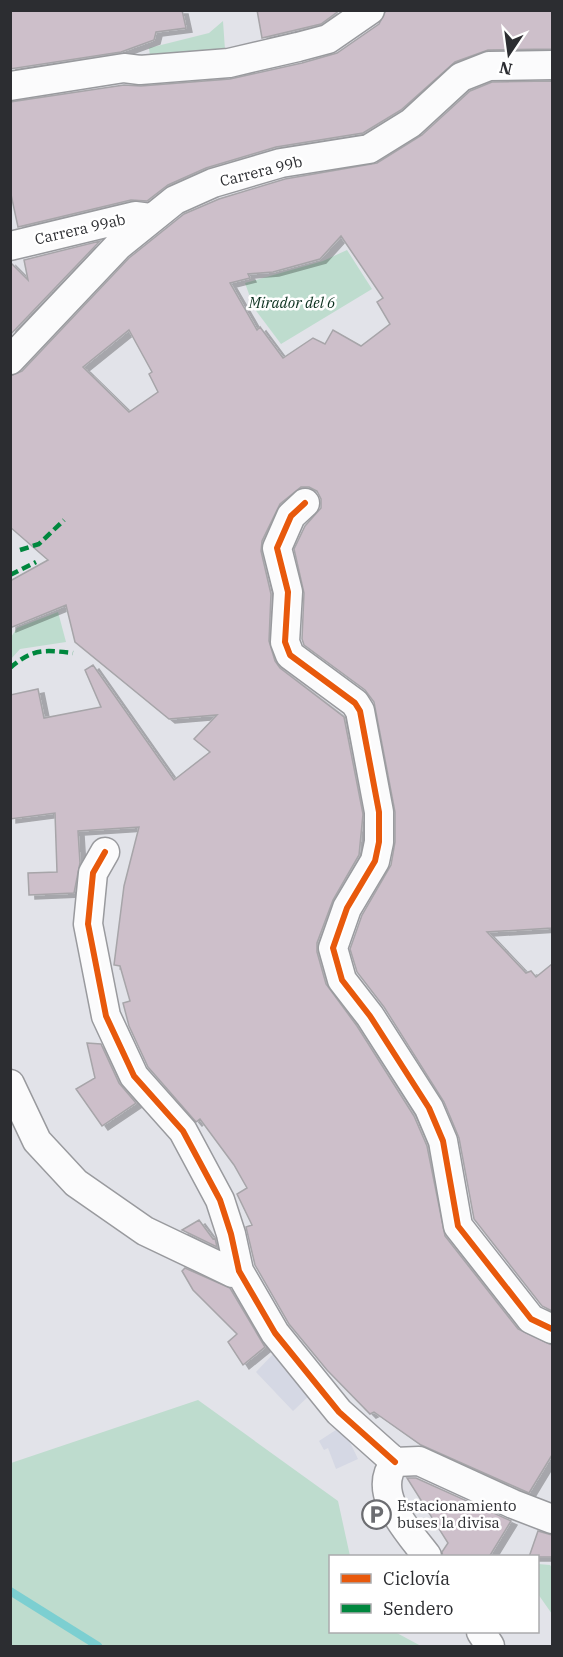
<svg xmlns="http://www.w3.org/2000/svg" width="563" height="1657" viewBox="0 0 563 1657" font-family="'IBM Plex Serif',serif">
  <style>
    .built { fill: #d5d8e4 }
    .green { fill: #bedcce }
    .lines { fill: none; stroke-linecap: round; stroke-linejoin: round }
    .stream { stroke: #7ccfd1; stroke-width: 8 }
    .building { fill: #cdbfca; stroke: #a7a5a9; stroke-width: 1.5; fill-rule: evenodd; filter: url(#shadow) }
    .minor-casing { stroke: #999a9e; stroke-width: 31 }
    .minor { stroke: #fbfbfc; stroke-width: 28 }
    .quiet { stroke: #00873e; stroke-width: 4.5; stroke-dasharray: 9 4.5; stroke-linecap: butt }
    .cycleway-casing { stroke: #fff; stroke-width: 10 }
    .cycleway { stroke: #e8590c; stroke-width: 6 }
    .labels { text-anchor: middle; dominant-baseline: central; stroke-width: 5; stroke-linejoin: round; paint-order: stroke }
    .street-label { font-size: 15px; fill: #2c2d31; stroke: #fff }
    .park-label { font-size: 15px; font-style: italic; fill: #0c311f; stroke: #fff }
    .poi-label { font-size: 15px; fill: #2c2d31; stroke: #fff; text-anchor: start }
  </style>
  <defs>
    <filter id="shadow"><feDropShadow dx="6" dy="4" stdDeviation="0" flood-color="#0004"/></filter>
  </defs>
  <rect width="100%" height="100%" fill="#e2e3e9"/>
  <path class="built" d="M277,1350l38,40 -22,21 -37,-39z
    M342,1426l16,33 -22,10 -8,-21 -4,2 -5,-9z"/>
  <path class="green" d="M223,21l2,29 -75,6 -1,-8 60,-15z
    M347,250l25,39 -91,55 -27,-36 -9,-25 78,-22z
    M58,612l8,30 -46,7 -9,10v-22l6,-9z
    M198,1400l140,101 12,55h-20v76h65l26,14h-410v-183z
    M538,1564l12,1 2,3v46l-14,-20z"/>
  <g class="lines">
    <path class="stream" d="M10,1591l88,55"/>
  </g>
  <path class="building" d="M10,10h172l4,18 -30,4 -2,8 -33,12 -111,17z
    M257,10h83l-19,14 -59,14z
    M386,10h166v39l-64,1 -33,12 -54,48 -38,23 -87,14 -70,21 -38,17 -21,16 -16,-1 -113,27 -8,-37v-88l114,-17 17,1 89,-7 72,-16 35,-10 42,-29z
    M552,81v847l-65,4 39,41 5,-2 5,6 16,-13v347l-10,-5 -68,-87 -15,-81 -15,-36 -60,-95 -27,-35 -7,-23 12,-34 29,-50 4,-23v-30l-21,-110 -9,-12 -61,-45 -2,-6 2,-46 -10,-44 11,-23 16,-18v-9l-4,-8 -8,-4h-8l-21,17 -18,37 -1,10 10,43 -2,47 6,20 5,7 64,49 19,97 -4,41 -26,45 -16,43v9l9,32 31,42 57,90 13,30 18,90 73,93 34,16v110l-23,38 -108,-48 -47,-33 -4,2 -43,-44 -38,-46 -34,-59 -9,-38 6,-2 -15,-31 10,-6 -13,-23 -34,-46 -4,3 -48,-55 -19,-41 -6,-23 7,-2 -10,-35 -6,-1 10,-79 15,-59 -61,4 2,32 -6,30 -45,2 -1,-22 29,-1 -2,-59 -45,6v-124l28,-6 6,29 57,-11 -16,-37 8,-5 81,115 36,-28 -16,-13 23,-24 -48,4 -94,-77 -9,-37 -56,23v-47l38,-21 -38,-33v-151l12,-5 107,-113 55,-44 35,-15 66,-20 92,-16 45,-28 48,-44 22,-9zM341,236l42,62 -6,4 13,22 -29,22 -28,-16 -8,14 -12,-6 -30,20 -23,-31 -3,3 -27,-47 20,-5 -2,-4 25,-2 47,-13zM129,330l23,42 -3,2 9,18 -29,20 -46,-45z
    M100,241l-90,94v-73l18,18 -4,-20z
    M87,1043l14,1 18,39 17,20 -34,23 -26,-37 19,-11z
    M199,1220l14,19 2,-1 2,9 -35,-17z
    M185,1268l45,20 35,59 -22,18 -15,-23 9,-8 -44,-44 -11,-19z
    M407,1478h9l95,43 -22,36h-46l-1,-5 6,-9z
    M538,1531l14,4v22h-23z"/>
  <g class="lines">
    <defs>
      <path id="minor" d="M10,86l114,-18 16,2 89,-7 69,-16 30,-8 42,-29
        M10,246l125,-30 15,2
        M10,360l108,-114 57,-46 38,-17 68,-20 88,-14 42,-26 50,-46 28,-11 63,-1
        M305,503l-14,13 -14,32 11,44 -3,50 5,13 65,48 5,8 19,101v30l-4,19 -28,47 -14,40 9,32 28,36 59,92 14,33 15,85 73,93 21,10
        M105,852l-12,21 -5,51 18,92 28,60 49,55 37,69 11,34 8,37 36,62 64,79 56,50
        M10,1084l27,57 39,42 69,48 88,42 6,-2
        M395,1462l24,-1 94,43 39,15
        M395,1462c-25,31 14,70 32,94
        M481,1632l9,14"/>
    </defs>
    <use href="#minor" class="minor-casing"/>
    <use href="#minor" class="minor"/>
    <path class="quiet" d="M20,550l19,-6 25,-24
      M10,575l26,-13
      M10,668c23,-20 34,-18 63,-15"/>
    <defs>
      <path id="cycleway" d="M305,503l-14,13 -14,32 11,44 -3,50 5,13 65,48 5,8 19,101v30l-4,19 -28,47 -14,40 9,32 28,36 59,92 14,33 15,85 73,93 21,10
        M105,852l-12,21 -5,51 18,92 28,60 49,55 37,69 11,34 8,37 36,62 64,79 56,50"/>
    </defs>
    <use href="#cycleway" class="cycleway-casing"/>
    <use href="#cycleway" class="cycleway"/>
  </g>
  <defs>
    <symbol id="parking-ring" viewBox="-11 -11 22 22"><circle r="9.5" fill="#fff" stroke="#6c6d71" stroke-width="1.5"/><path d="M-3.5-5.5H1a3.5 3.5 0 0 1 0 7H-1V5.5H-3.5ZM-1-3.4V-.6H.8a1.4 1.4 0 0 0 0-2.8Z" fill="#6c6d71"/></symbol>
  </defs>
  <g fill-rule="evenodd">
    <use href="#parking-ring" x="360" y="1498" width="33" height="33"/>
  </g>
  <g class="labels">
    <g class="street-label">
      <text transform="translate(261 171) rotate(-14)">Carrera 99b</text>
      <text transform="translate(80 229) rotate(-13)">Carrera 99ab</text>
    </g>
    <g class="park-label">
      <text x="292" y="302">Mirador del 6</text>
    </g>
    <g class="poi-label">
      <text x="397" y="1505">Estacionamiento<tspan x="397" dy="17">buses la divisa</tspan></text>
    </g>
  </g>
  <rect width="563" height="1657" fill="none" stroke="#2c2d31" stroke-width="24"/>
  <rect x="329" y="1555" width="210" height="78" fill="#ffffff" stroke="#ababad" stroke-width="1.5"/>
  <rect x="341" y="1574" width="30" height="9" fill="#e8590c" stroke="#ababad" stroke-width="1.5"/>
  <text x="383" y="1585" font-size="18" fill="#2c2d31">Ciclovía</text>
  <rect x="341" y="1604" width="30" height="9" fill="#00873e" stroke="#ababad" stroke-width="1.5"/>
  <text x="383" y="1615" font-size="18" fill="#2c2d31">Sendero</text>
  <g transform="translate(509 54) rotate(193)" stroke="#ffffff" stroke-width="4.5" paint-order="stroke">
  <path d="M0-4.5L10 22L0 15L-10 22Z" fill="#2c2d31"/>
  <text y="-9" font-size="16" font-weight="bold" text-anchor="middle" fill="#2c2d31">N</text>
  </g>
</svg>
